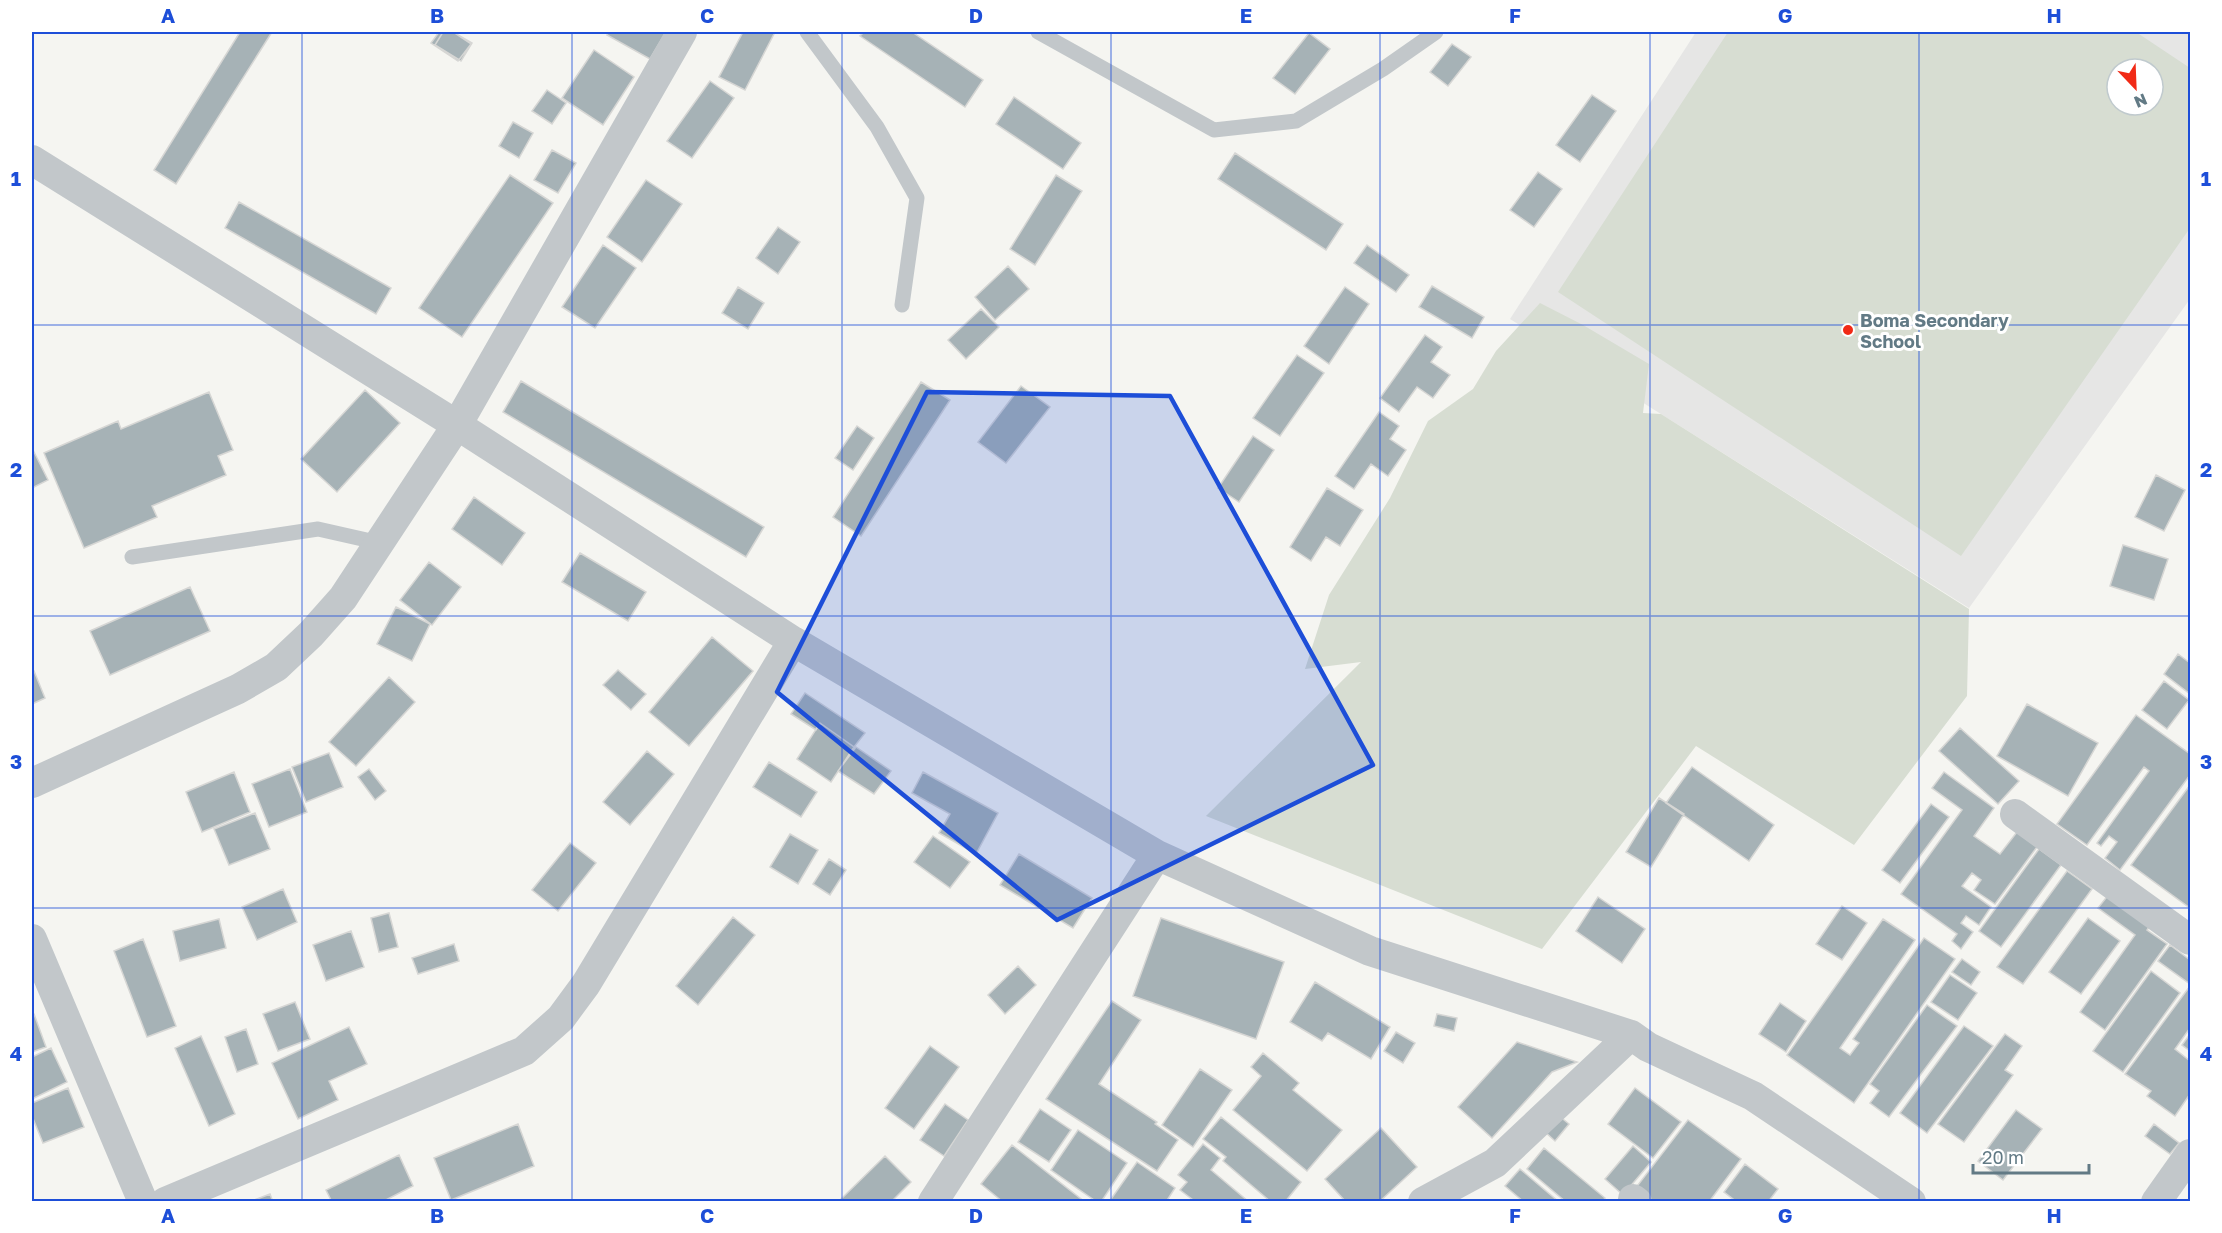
<svg xmlns="http://www.w3.org/2000/svg" width="2222" height="1233" viewBox="0 0 2222 1233" font-family="'Golos Text',sans-serif">
  <style>
    .built { fill: #e6e6e5; fill-rule: evenodd }
    .green { fill: #d7ddd2; fill-rule: evenodd }
    .building { fill: #a6b2b6; stroke: #d6d6d4; stroke-width: 1.5 }
    .lines { fill: none; stroke-linecap: round; stroke-linejoin: round }
    .service { stroke: #c2c7ca; stroke-width: 15 }
    .minor { stroke: #c2c7ca; stroke-width: 30 }
    .marked { fill: #1d4ed8; fill-opacity: 0.2; stroke: #1d4ed8; stroke-width: 4.5; stroke-linejoin: round }
    .grid { fill: none; stroke: #1d4ed8; stroke-width: 1.5; stroke-opacity: 0.55 }
    .poi-dot { fill: #f12a16; stroke: #fff; stroke-width: 2 }
    .labels { text-anchor: middle; dominant-baseline: central; stroke-width: 6; stroke-linejoin: round; paint-order: stroke }
    .poi-label { font-size: 18px; font-weight: bold; fill: #627a85; stroke: #fff; text-anchor: start }
    .neatline { fill: none; stroke: #1d4ed8; stroke-width: 2 }
    .grid-label { font-size: 20px; text-anchor: middle; font-weight: bold; fill: #1d4ed8 }
  </style>
  <rect width="100%" height="100%" fill="#f5f5f1"/>
  <path class="built" d="M1696,32h494v267l-221,309 -459,-289zM2117,69h36v36h-36z"/>
  <path class="green" d="M1728,32h408l54,36v160l-229,328 -403,-264zM2117,69h36v36h-36z
    M1540,303l43,22 66,39 -6,49 18,1 308,195 -2,87 -113,149 -158,-99 -154,203 -336,-133 155,-154 -56,7 24,-74 61,-97 38,-77 45,-32 23,-38z"/>
  <path class="building" d="M240,32h32l-96,152 -22,-14z
    M439,32h14l18,12 -13,17 -27,-18z
    M443,32h10l19,11 -11,18 -26,-16z
    M609,32h57l-16,27 -43,-24z
    M743,32h32l-30,58 -26,-13z
    M864,32h48l71,48 -18,27 -105,-71z
    M1309,33l21,16 -35,45 -22,-16z
    M1452,44l19,13 -23,29 -18,-14z
    M594,50l40,27 -31,48 -41,-27z
    M710,81l24,17 -42,60 -25,-17z
    M547,90l19,13 -14,21 -20,-13z
    M1592,95l24,16 -36,51 -24,-17z
    M1014,97l67,46 -18,26 -67,-45z
    M513,122l20,11 -14,25 -20,-12z
    M552,150l24,13 -18,30 -24,-13z
    M1235,153l108,71 -17,26 -108,-71z
    M1538,172l24,17 -28,38 -24,-17z
    M510,175l43,28 -91,134 -43,-29z
    M1056,175l26,16 -47,74 -25,-16z
    M646,180l36,24 -40,58 -35,-25z
    M239,202l152,86 -15,26 -151,-86z
    M778,227l22,15 -22,32 -22,-16z
    M603,245l33,23 -41,60 -33,-21z
    M1367,245l42,30 -13,17 -42,-29z
    M1008,266l21,23 -34,31 -20,-23z
    M1432,286l52,31 -12,21 -53,-31z
    M738,287l26,16 -16,26 -26,-16z
    M1345,287l24,17 -40,60 -25,-18z
    M981,309l18,18 -33,32 -18,-19z
    M1425,335l17,12 -11,15 19,13 -17,23 -16,-11 -18,25 -19,-14z
    M1297,355l27,18 -44,63 -27,-18z
    M521,381l243,146 -18,30 -243,-145z
    M921,382l29,18 -89,136 -28,-19z
    M1021,386l29,21 -44,56 -28,-21z
    M365,390l35,33 -63,69 -36,-33z
    M209,392l24,58 -15,6 8,19 -74,31 5,11 -73,31 -40,-95 74,-32 3,8z
    M1379,412l20,14 -9,13 16,11 -18,26 -17,-12 -17,25 -19,-13z
    M857,426l17,12 -21,32 -18,-12z
    M1253,436l21,14 -35,52 -21,-14z
    M32,448l16,32 -16,8z
    M2156,475l29,15 -21,41 -29,-14z
    M1327,488l36,22 -23,36 -14,-9 -15,24 -21,-14z
    M474,497l51,36 -23,32 -50,-36z
    M2123,545l45,14 -14,41 -44,-14z
    M580,553l66,39 -18,29 -66,-39z
    M429,562l32,25 -29,38 -32,-25z
    M190,587l20,44 -100,44 -20,-44z
    M396,607l34,17 -18,37 -35,-17z
    M712,637l41,34 -64,75 -40,-34z
    M2178,654l12,9v31l-26,-20z
    M618,670l28,24 -15,16 -28,-25z
    M34,671l11,27 -13,6v-32z
    M389,677l26,25 -59,64 -27,-24z
    M2164,681l25,19 -22,29 -25,-19z
    M805,693l60,40 -11,14 -34,-24 -4,7 -25,-16z
    M2027,704l71,39 -30,53 -71,-40z
    M2136,715l54,39v21l-70,95 -15,-12 12,-16 -8,-6 -8,10 -4,-3 52,-72 -5,-4 -57,78 -30,-21z
    M820,723l34,24 -23,35 -34,-23z
    M1960,728l59,53 -21,23 -59,-53z
    M856,747l35,24 -17,23 -36,-23z
    M647,751l27,23 -44,51 -27,-23z
    M329,753l14,34 -37,15 -14,-35z
    M769,762l48,30 -16,25 -48,-30z
    M1692,767l82,58 -25,36 -83,-58z
    M290,769l17,43 -38,15 -17,-43z
    M369,769l17,22 -11,9 -17,-23z
    M234,772l16,40 -48,20 -16,-40z
    M923,772l75,41 -22,41 -37,-21 11,-19 -38,-21z
    M1944,772l50,36 -20,28 26,18 17,-22 20,15 -42,57 -21,-14 7,-10 -9,-7 -10,13 29,21 -12,18 -13,-9 -5,7 12,9 -12,17 -9,-8 5,-7 -56,-40 61,-84 -30,-22z
    M2190,785v123l-59,-43z
    M1659,798l25,16 -33,53 -25,-15z
    M1931,804l18,13 -49,66 -18,-13z
    M255,813l15,36 -41,16 -15,-36z
    M790,834l28,16 -20,34 -28,-17z
    M933,836l37,26 -20,26 -36,-26z
    M570,843l26,20 -38,48 -26,-21z
    M2039,849l22,16 -60,82 -22,-16z
    M1019,854l73,44 -19,30 -73,-43z
    M829,859l17,11 -16,25 -17,-11z
    M2067,871l25,18 -69,95 -26,-17z
    M283,889l14,33 -40,18 -15,-33z
    M2109,894l42,30 -4,6 20,14 -62,86 -25,-18 55,-77 -37,-27z
    M1598,897l47,32 -23,34 -46,-32z
    M1842,906l25,17 -25,37 -26,-16z
    M389,913l9,34 -19,5 -8,-34z
    M733,917l22,18 -57,70 -22,-19z
    M1161,918l123,44 -28,77 -123,-43z
    M2088,918l32,23 -39,53 -32,-22z
    M219,919l7,29 -46,13 -7,-30z
    M1883,919l32,21 -75,108 10,7 9,-12 -6,-4 71,-101 31,21 -101,144 -67,-48z
    M351,931l13,36 -38,14 -13,-36z
    M143,939l33,87 -29,11 -33,-86z
    M454,944l5,17 -41,13 -6,-16z
    M2170,945l20,15v24l-32,-23z
    M1962,959l18,13 -9,13 -19,-13z
    M1018,966l18,19 -31,29 -17,-19z
    M2151,971l29,22 -57,79 -30,-21z
    M1950,975l27,18 -19,27 -27,-18z
    M1315,982l75,45 -19,32 -43,-26 -6,8 -32,-19z
    M2190,986v42l-15,21 15,12v33l-15,22 -28,-20 4,-5 -26,-17z
    M1112,1001l29,19 -42,64 58,38 -2,2 23,16 -21,31 -111,-72z
    M295,1002l15,37 -32,12 -15,-37z
    M1780,1003l26,18 -20,31 -27,-18z
    M1927,1005l30,21 -68,91 -19,-14 9,-12 -9,-7z
    M32,1014h2l12,33 -14,5z
    M1437,1014l20,4 -3,13 -20,-5z
    M1964,1026l29,20 -66,87 -27,-20z
    M349,1027l18,37 -38,17 9,19 -40,19 -26,-56z
    M246,1029l12,35 -21,8 -12,-35z
    M1396,1032l19,11 -12,20 -19,-12z
    M2005,1034l17,12 -17,24 8,5 -49,67 -26,-18z
    M2190,1034v17l-8,-6z
    M201,1036l34,78 -26,12 -34,-78z
    M1517,1042l60,20 -25,10 -60,66 -34,-31z
    M930,1046l29,21 -45,62 -29,-21z
    M51,1048l16,34 -35,17v-42z
    M1263,1053l36,30 -6,7 49,40 -35,41 -74,-61 28,-34 -10,-9z
    M1200,1069l32,21 -39,57 -31,-22z
    M68,1088l16,39 -41,16 -11,-27v-13z
    M1635,1088l46,34 -28,36 -45,-34z
    M945,1104l23,16 -24,36 -24,-16z
    M1040,1109l31,21 -22,32 -31,-20z
    M2016,1110l26,19 -39,51 -25,-19z
    M1558,1115l11,9 -14,17 -11,-10z
    M1221,1117l80,65 -16,20h-14l-48,-41 3,-4 -23,-18z
    M1688,1120l53,39 -32,43h-68l-10,-8z
    M518,1124l16,42 -83,34 -17,-42z
    M2154,1124l25,19 -9,11 -25,-18z
    M1381,1128l36,39 -38,35h-33l-21,-23z
    M1078,1130l49,33 -26,39h-4l-46,-32z
    M1203,1144l17,14 -9,12 38,32h-57l1,-2 -13,-10 7,-8 -9,-7z
    M1012,1145l73,57h-82l-22,-18z
    M1633,1146l18,16 -28,33 -18,-16z
    M1544,1148l61,50 -3,4h-36l-39,-33z
    M399,1155l14,31 -31,16h-50l-6,-12z
    M885,1156l26,26 -20,20h-53z
    M1137,1162l38,26 -9,14h-57z
    M1745,1164l33,25 -10,13h-31l-13,-10z
    M1520,1169l39,33h-35l-19,-16z
    M270,1194l3,8h-24z"/>
  <g class="lines">
    <path class="service" d="M807,32l70,95 40,71 -15,107
      M1038,32l176,98 82,-9 87,-52 53,-37
      M132,557l186,-28 62,14"/>
    <path class="minor" d="M32,160l425,265 336,216 364,214 213,96 261,84 17,12 105,49 158,106
      M32,783l206,-94 38,-22 35,-33 32,-36 114,-173 225,-393
      M2015,814l175,126
      M32,939l111,263
      M1633,1199l4,3
      M165,1202l359,-151 37,-33 25,-34 207,-343
      M933,1202l224,-347
      M1423,1202l72,-39 136,-128
      M2156,1202l34,-48"/>
  </g>
  <path class="marked" d="M927,392l243,4 203,369 -316,155 -280,-228z"/>
  <path class="grid" d="M302,32v1170M572,32v1170M842,32v1170M1111,32v1170M1380,32v1170M1650,32v1170M1919,32v1170M32,325h2158M32,616h2158M32,908h2158"/>
  <circle class="poi-dot" cx="1848" cy="330" r="6"/>
  <g class="labels">
    <g class="poi-label">
      <text x="1860" y="320">Boma Secondary<tspan x="1860" dy="21">School</tspan></text>
    </g>
  </g>
  <rect width="2222" height="1233" fill="none" stroke="#ffffff" stroke-width="66"/>
  <g transform="translate(2135 87) rotate(157)"><circle r="28" fill="#ffffff" stroke="#c0cace" stroke-width="1.5"/>
  <path d="M0-4.5L10 22L0 15L-10 22Z" fill="#f12a16"/>
  <text y="-9" font-size="16" font-weight="bold" text-anchor="middle" fill="#627a85">N</text>
  </g>
  <path d="M1973 1164v9h116v-9" fill="none" stroke="#627a85" stroke-width="3"/>
  <text x="1982" y="1164" font-size="18" fill="#627a85" stroke="#ffffff" stroke-width="4.5" paint-order="stroke">20 m</text>
  <rect x="33" y="33" width="2156" height="1167" class="neatline"/>
  <g class="grid-label">
    <text x="168" y="23">A</text>
    <text x="437" y="23">B</text>
    <text x="707" y="23">C</text>
    <text x="976" y="23">D</text>
    <text x="1246" y="23">E</text>
    <text x="1515" y="23">F</text>
    <text x="1785" y="23">G</text>
    <text x="2054" y="23">H</text>
    <text x="16" y="186">1</text>
    <text x="2206" y="186">1</text>
    <text x="16" y="477">2</text>
    <text x="2206" y="477">2</text>
    <text x="16" y="769">3</text>
    <text x="2206" y="769">3</text>
    <text x="16" y="1061">4</text>
    <text x="2206" y="1061">4</text>
    <text x="168" y="1223">A</text>
    <text x="437" y="1223">B</text>
    <text x="707" y="1223">C</text>
    <text x="976" y="1223">D</text>
    <text x="1246" y="1223">E</text>
    <text x="1515" y="1223">F</text>
    <text x="1785" y="1223">G</text>
    <text x="2054" y="1223">H</text>
  </g>
</svg>
